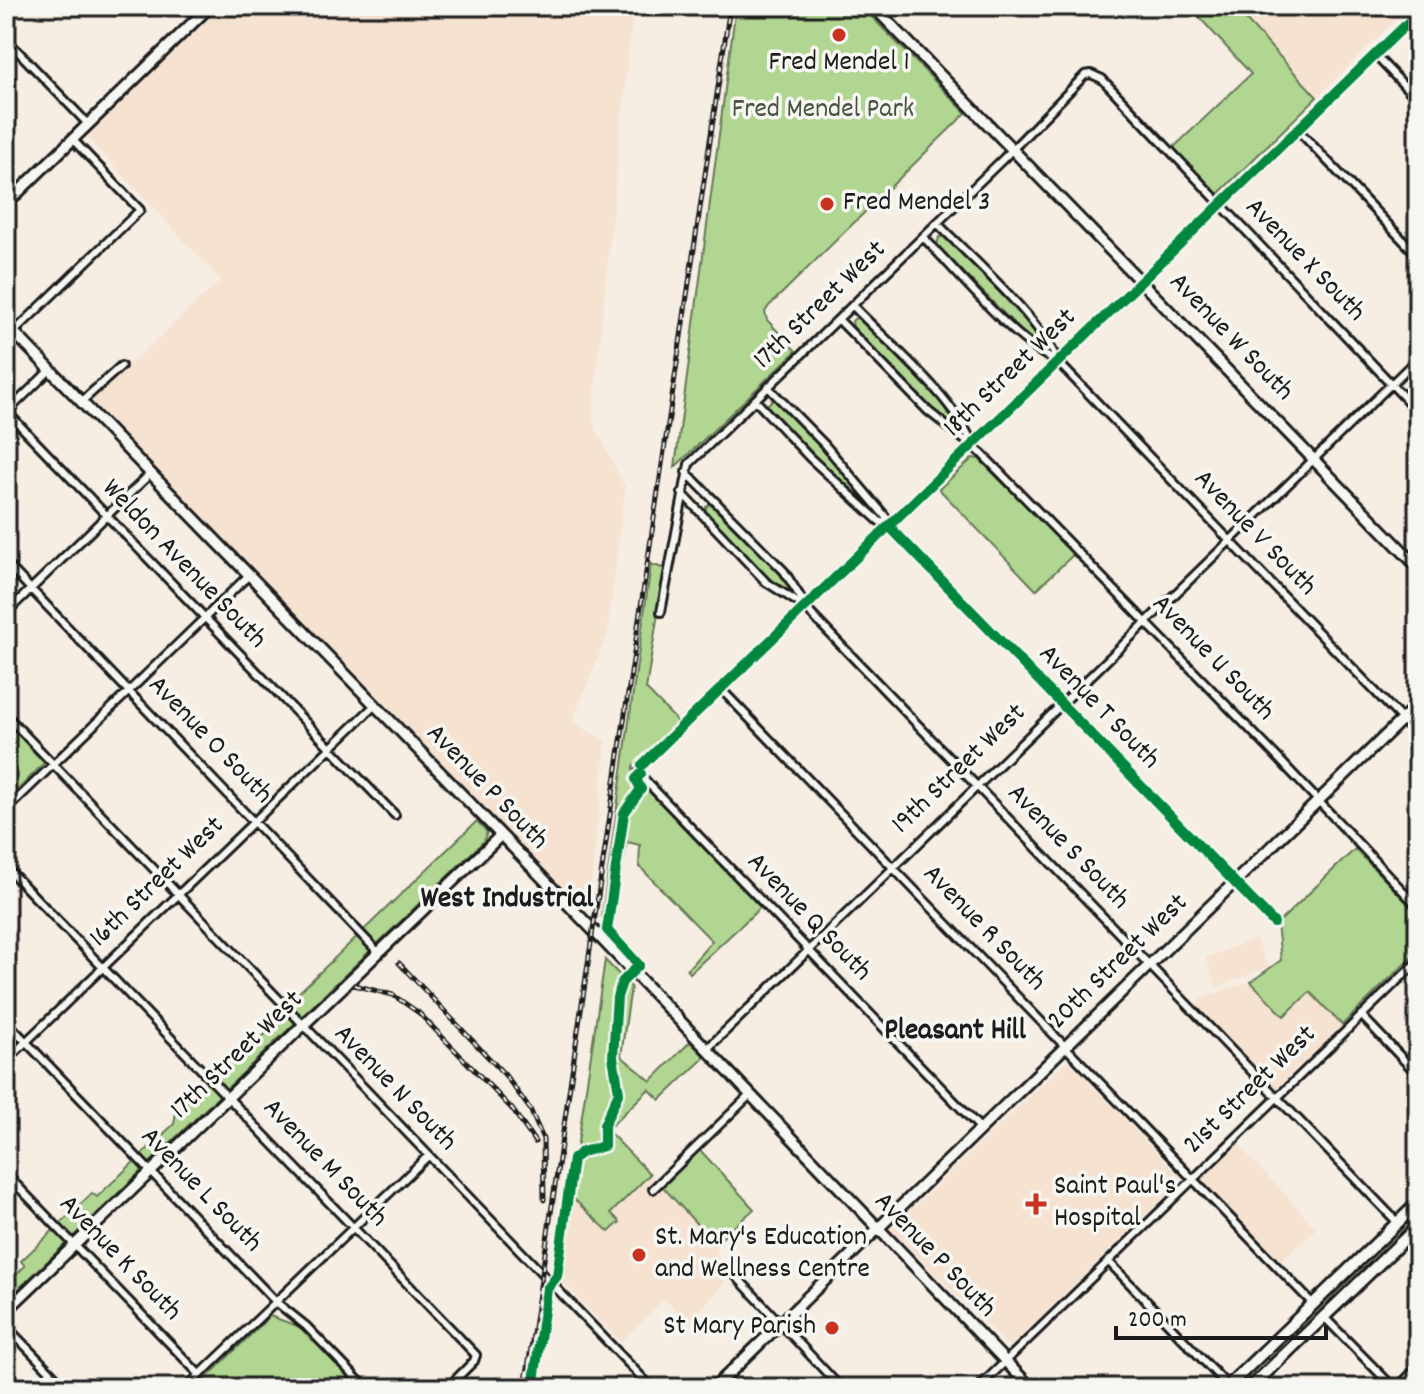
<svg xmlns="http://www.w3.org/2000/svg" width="1424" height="1394" viewBox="0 0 1424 1394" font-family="Dekko,sans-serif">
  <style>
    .built { fill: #f6e2d0 }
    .green { fill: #b0d691; stroke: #667956; stroke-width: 2 }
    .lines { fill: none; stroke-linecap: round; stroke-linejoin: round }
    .street-casing { stroke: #1c1c1c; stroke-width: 12 }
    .secondary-casing { stroke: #1c1c1c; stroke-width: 15 }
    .primary-casing { stroke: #1c1c1c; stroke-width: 16 }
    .street { stroke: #f6f6f2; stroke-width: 6 }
    .secondary { stroke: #f6f6f2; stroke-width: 9 }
    .primary { stroke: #f6f6f2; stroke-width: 10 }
    .rail-casing { stroke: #1c1c1c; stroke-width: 5 }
    .rail { stroke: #f6f6f2; stroke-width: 2; stroke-dasharray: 6; stroke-linecap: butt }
    .cycleway-casing { stroke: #f6f6f2; stroke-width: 15 }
    .cycleway { stroke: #00873e; stroke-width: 10 }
    .poi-dot { fill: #c8321e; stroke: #f6f6f2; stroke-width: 3 }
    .labels { text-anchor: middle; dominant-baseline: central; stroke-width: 7; stroke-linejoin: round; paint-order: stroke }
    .poi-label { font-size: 28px; fill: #1c1c1c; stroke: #f6f6f2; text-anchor: start }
    .park-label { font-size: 28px; fill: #48543f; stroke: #f6f6f2 }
    .street-label { font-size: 28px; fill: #1c1c1c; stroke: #f6f6f2 }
    .neighbourhood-label { font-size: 30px; font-weight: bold; fill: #1c1c1c; stroke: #f6f6f2 }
  </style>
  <rect width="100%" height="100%" fill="#f6ede3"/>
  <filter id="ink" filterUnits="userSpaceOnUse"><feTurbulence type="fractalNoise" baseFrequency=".0125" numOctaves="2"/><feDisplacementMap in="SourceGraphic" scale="16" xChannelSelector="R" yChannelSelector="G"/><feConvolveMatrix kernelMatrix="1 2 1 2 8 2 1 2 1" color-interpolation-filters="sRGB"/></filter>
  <g filter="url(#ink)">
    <path class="built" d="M220,6h413l-41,414 33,68 -18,147 -35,87 34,19 -18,172 -498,-511 131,-122 -135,-144z
      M1233,6h174l2,1 -92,90z
      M1256,938l12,29 -51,20 -11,-29z
      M1251,982l33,34 25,-24 33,33 -67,64 -82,-84 9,-8z
      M1068,1060l114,119 -172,168 -120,-117z
      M1233,1139l83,89 -37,35 -86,-84z
      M650,1174l65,70 10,38 -36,41 -24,-24 -45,43 -61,-64 11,-82 29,29z"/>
    <path class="green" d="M736,6h125l105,107 -197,193 -4,6 2,8 29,31 -121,116z
      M1189,6h44l84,91 -99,97 -45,-46 78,-74z
      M939,237h6l77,78 28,37 -3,1 -30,-26 -80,-82z
      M855,318l7,2 75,78 27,37 -34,-28 -77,-80 -1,-6z
      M774,399l48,48 59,71 -67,-63 -45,-46 -1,-5z
      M973,458l6,1 95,95 -38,36 -97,-101z
      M710,504l68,67 16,24 -25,-17 -63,-65v-6z
      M651,564l14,5 -19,120 30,31v4l-43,42v6l128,135 -71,66 -3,-3 25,-29 -73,-75 1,-21 -13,-3 -11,57 -14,16z
      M6,721l38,42 -38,39z
      M477,821l10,11 -3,9 -478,460v-16l19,-19 -4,-5 71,-68 5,4 77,-73 2,-12 70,-66 4,3 44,-43 -4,-5z
      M1355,849l63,65v37l-76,74 -32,-33 -26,24 -33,-34 30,-22 -4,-36z
      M605,960l26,27 -10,69 30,25 39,-39 15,15 -45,43 -11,-11 -42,41 43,44 -39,39 9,9 -11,10 -45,-42 4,-28 9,-13z
      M700,1150l54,59 -39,35 -52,-57z
      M270,1316l33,12 55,60h-162z"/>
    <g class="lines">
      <defs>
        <path id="street" d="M6,39l82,85
          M1375,55l43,45
          M1297,129l121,127
          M6,182l11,12
          M937,223c36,37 102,94 121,139l360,374
          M923,237c36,36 91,105 135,125
          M853,306c37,39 100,90 120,139
          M839,320l89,91 53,42 297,305 140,149
          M14,332l126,-122 -67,-70
          M768,387l56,57 61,72 4,10
          M755,400l55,58 69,63 10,5 385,397
          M81,402l40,-36
          M6,411l389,404
          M6,413l44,-43
          M686,472l98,99 27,43 587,609
          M682,493l84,89 39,25
          M6,563l372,389
          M661,612l28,-148 315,-306 81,-83 6,-1 11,5 316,333
          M6,613l144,-139
          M721,689l592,615
          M6,715l646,673
          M6,810l243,-235
          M6,867l470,488 -2,6 -27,27
          M1361,1015l57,60
          M6,1021l270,281 30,24 60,62
          M707,1049l711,-691
          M6,1061l369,-356
          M981,1129l-340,-353 -1,-5 2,-6 36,-35 740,-717
          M6,1174l194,201
          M653,1189l97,-94
          M1409,1235l9,9
          M1109,1262l119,124
          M734,1274l107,114
          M1324,1317l70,71
          M6,1326l60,62
          M186,1388l242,-232
          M978,1388l440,-427
          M1397,1388l21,-21"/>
        <path id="secondary" d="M873,6l545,561
          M6,204l204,-198
          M6,324l587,606 438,458
          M6,1311l495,-476
          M714,1388l704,-684"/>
        <path id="primary" d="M1226,1388l192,-185
          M1250,1388l168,-162"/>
      </defs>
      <use href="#street" class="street-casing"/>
      <use href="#secondary" class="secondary-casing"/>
      <use href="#primary" class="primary-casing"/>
      <use href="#street" class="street"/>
      <use href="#secondary" class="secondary"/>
      <use href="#primary" class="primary"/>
      <defs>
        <path id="rail" d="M399,963l106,112 25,34 13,30 1,61
          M354,985l39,10 26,18 93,96 23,33
          M525,1388l205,-1382"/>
      </defs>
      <use href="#rail" class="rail-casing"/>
      <use href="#rail" class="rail"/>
      <defs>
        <path id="cycleway" d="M889,526l385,397
          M642,765l776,-752
          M533,1388l14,-99 10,-13 16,-117 9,-7 22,-6v-21l15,-33 -6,-35 4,-60 5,-15 17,-17 -32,-35 17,-117 17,-24 -5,-10 5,-5"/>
      </defs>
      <use href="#cycleway" class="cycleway-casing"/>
      <use href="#cycleway" class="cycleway"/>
    </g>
  </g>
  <g class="poi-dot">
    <circle cx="839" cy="35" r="8"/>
    <circle cx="827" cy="204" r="8"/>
    <path d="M1032 1192h8v8h8v8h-8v8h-8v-8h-8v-8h8z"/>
    <circle cx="639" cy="1255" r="8"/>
    <circle cx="832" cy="1328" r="8"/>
  </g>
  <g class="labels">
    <g class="poi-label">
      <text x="839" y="64" text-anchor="middle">Fred Mendel 1</text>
      <text x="843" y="204">Fred Mendel 3</text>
      <text x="1054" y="1188">Saint Paul's<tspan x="1054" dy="32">Hospital</tspan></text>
      <text x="655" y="1239">St. Mary's Education<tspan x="655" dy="32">and Wellness Centre</tspan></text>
      <text x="816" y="1328" text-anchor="end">St Mary Parish</text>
    </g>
    <g class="park-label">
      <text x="823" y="111">Fred Mendel Park</text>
    </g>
    <g class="street-label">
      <text transform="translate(1304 261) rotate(46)">Avenue X South</text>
      <text transform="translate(821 306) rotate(-44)">17th Street West</text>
      <text transform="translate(1230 338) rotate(46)">Avenue W South</text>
      <text transform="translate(1011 374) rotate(-44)">18th Street West</text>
      <text transform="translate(1254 534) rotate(46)">Avenue V South</text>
      <text transform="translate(183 565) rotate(46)">Weldon Avenue South</text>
      <text transform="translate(1212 659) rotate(46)">Avenue U South</text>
      <text transform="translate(1098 708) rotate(46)">Avenue T South</text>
      <text transform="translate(209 741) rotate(46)">Avenue O South</text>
      <text transform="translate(960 770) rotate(-44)">19th Street West</text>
      <text transform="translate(486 788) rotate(46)">Avenue P South</text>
      <text transform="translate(1067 848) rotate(46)">Avenue S South</text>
      <text transform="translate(158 883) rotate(-44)">16th Street West</text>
      <text transform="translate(808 918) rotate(46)">Avenue Q South</text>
      <text transform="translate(983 929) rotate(46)">Avenue R South</text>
      <text transform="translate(1119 963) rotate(-44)">20th Street West</text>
      <text transform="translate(238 1056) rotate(-44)">17th Street West</text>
      <text transform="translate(394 1089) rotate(46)">Avenue N South</text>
      <text transform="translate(1251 1091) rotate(-44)">21st Street West</text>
      <text transform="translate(324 1164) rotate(46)">Avenue M South</text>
      <text transform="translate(200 1191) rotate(46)">Avenue L South</text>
      <text transform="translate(934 1256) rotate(46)">Avenue P South</text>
      <text transform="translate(119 1259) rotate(46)">Avenue K South</text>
    </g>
    <g class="neighbourhood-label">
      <text x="507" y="900">West Industrial</text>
      <text x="955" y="1032">Pleasant Hill</text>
    </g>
  </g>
  <rect width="1424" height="1394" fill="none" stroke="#f6f6f2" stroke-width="32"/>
  <rect x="16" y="16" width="1392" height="1362" fill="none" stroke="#1c1c1c" stroke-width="3" filter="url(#ink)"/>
  <path d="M1116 1326v12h210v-12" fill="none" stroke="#1c1c1c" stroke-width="4"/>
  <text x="1128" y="1326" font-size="24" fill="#1c1c1c" stroke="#f6f6f2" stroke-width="6" paint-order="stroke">200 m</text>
</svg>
